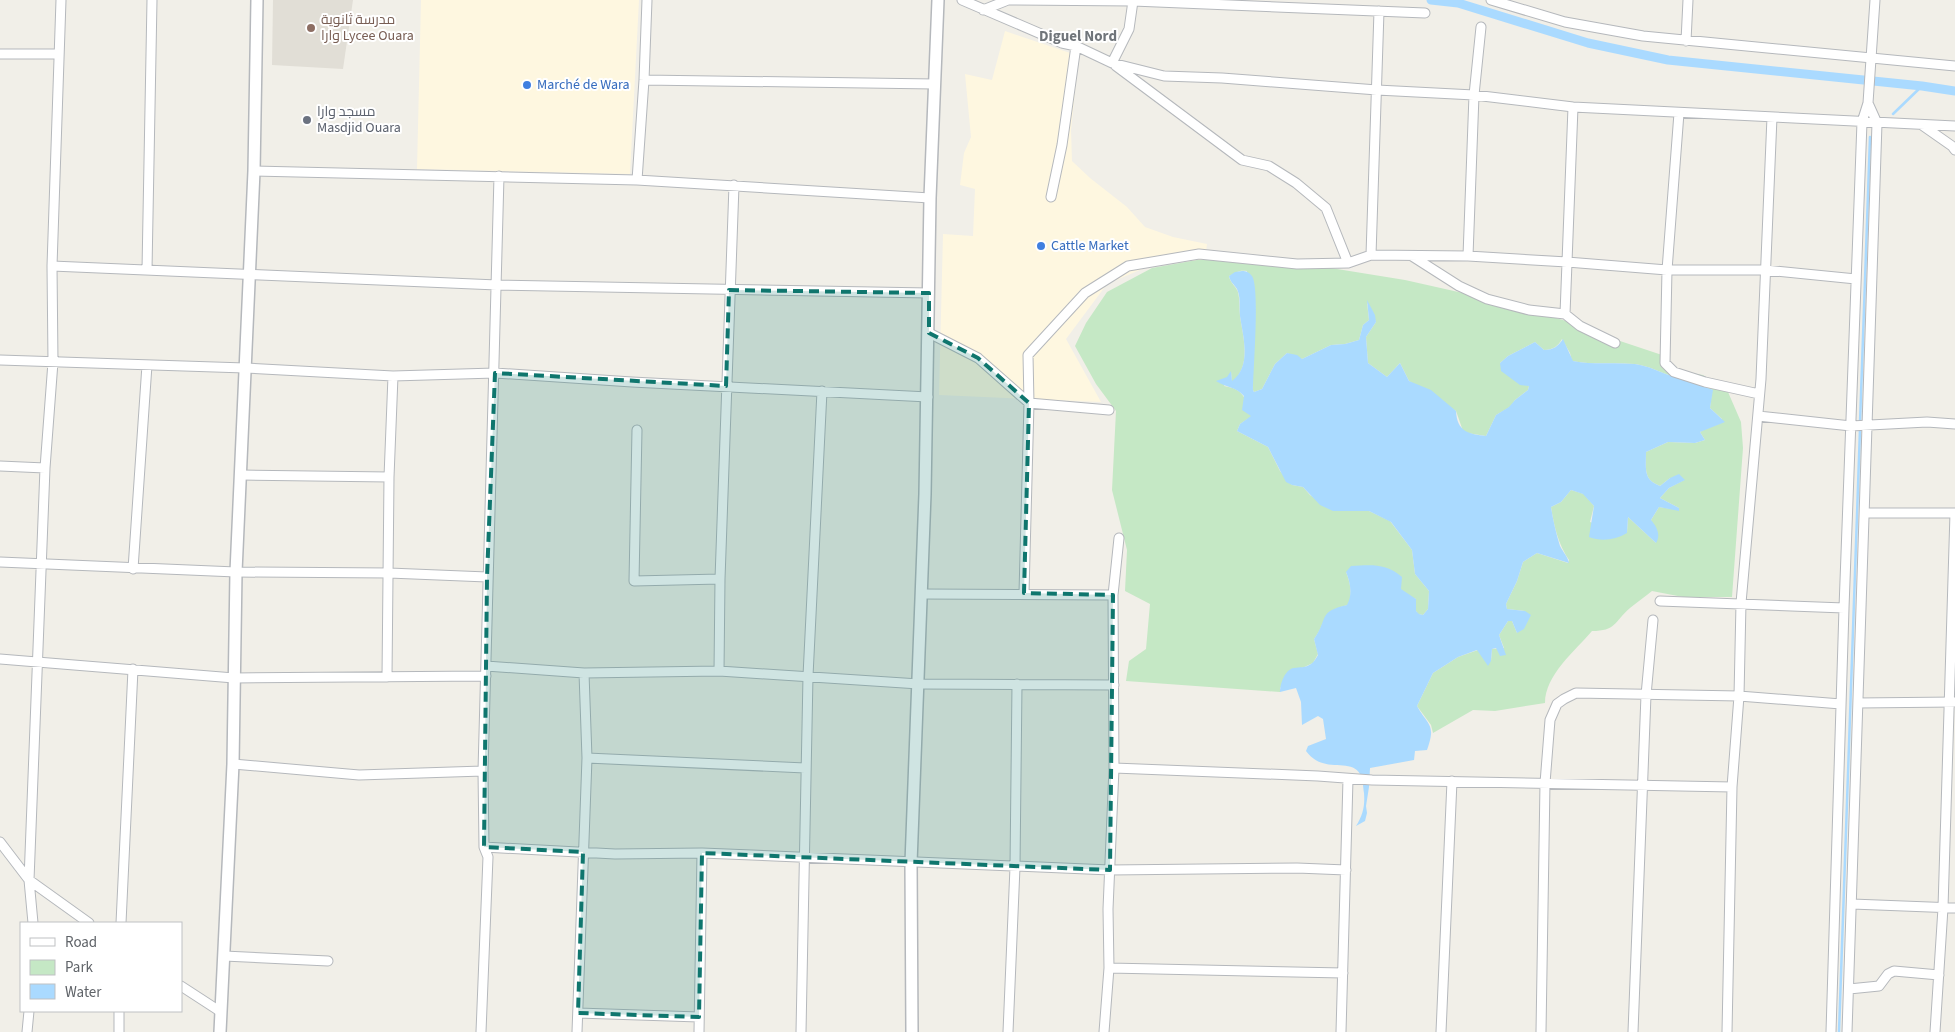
<svg xmlns="http://www.w3.org/2000/svg" width="1955" height="1032" viewBox="0 0 1955 1032" font-family="'Source Sans 3',Cairo,sans-serif">
  <style>
    .commercial { fill: #fef7e0 }
    .education { fill: #e1ded6 }
    .green { fill: #c5e8c5 }
    .water { fill: #aadaff }
    .lines { fill: none; stroke-linecap: round; stroke-linejoin: round }
    .stream { stroke: #aadaff; stroke-width: 2.5 }
    .canal { stroke: #aadaff; stroke-width: 9 }
    .minor-casing { stroke: #b5b8bc; stroke-width: 11 }
    .tertiary-casing { stroke: #b5b8bc; stroke-width: 14 }
    .minor { stroke: #fff; stroke-width: 9 }
    .tertiary { stroke: #fff; stroke-width: 11 }
    .marked { fill: #0f766e; fill-opacity: 0.2; stroke: #0f766e; stroke-width: 4; stroke-dasharray: 10 6; stroke-linejoin: round }
    .education-dot { fill: #8d6e63; stroke: #fff; stroke-width: 2 }
    .shop-dot { fill: #3f7fe0; stroke: #fff; stroke-width: 2 }
    .worship-dot { fill: #6b7280; stroke: #fff; stroke-width: 2 }
    .labels { text-anchor: middle; dominant-baseline: central; stroke-width: 4; stroke-linejoin: round; paint-order: stroke }
    .education-label { font-size: 14px; fill: #785e54; stroke: #fff; text-anchor: start }
    .shop-label { font-size: 14px; fill: #366cbe; stroke: #fff; text-anchor: start }
    .worship-label { font-size: 14px; fill: #5b616d; stroke: #fff; text-anchor: start }
    .neighbourhood-label { font-size: 15px; font-weight: bold; fill: #70757a; stroke: #fff }
  </style>
  <rect width="100%" height="100%" fill="#f1efe8"/>
  <path class="commercial" d="M421,0h218l-9,174 -213,-5z
    M1005,31l74,25 -8,74 1,31 18,17 37,29 18,20 28,10 34,7 -2,16 -51,4 -47,20 -41,55 35,63 -162,-7 4,-161 30,2 2,-47 -15,-4 4,-32 7,-16 -6,-63 27,6z"/>
  <path class="education" d="M273,0h80l-10,69 -71,-4z"/>
  <path class="green" d="M1247,257l53,6 105,17 89,20 79,23 20,9 75,25 7,13 28,5 25,17 13,30 2,26 -11,149h-49l-31,-6c-7,6 -15,11 -22,17 -16,14 -14,23 -38,23 -17,20 -47,44 -47,72l-50,8 -22,-1 -40,23 -2,-8 -14,-19 16,-33 25,-16 20,-7 13,11 1,-12 12,-1 -5,-13 9,-14h4l5,12 8,-22 -18,-2 -1,-5 11,-23 6,-19 14,-9 31,10 1,-3c-11,-16 -15,-34 -18,-53l10,-5 10,-12 13,4 10,12 -4,16 37,11 1,-16 28,26 -5,-23 8,-13 20,3v-2l-19,-10 9,-10 15,-8 -14,-2 -10,8c-17,-6 -14,-17 -14,-34l22,-10 27,1 10,-3 -5,-8 22,-13 -12,-11 2,-18c-13,-6 -26,-9 -40,-14 -13,-4 -23,-10 -37,-12 -21,-2 -42,1 -63,-3l-2,-8 -8,-14c-4,7 -9,11 -18,11l-9,-8 -27,14 -8,7 29,23 -1,4 -13,10 -5,7 -14,8 -10,21 -19,-3 -4,-2 -7,-20 -47,-30 -9,-18 -13,14 -19,-14 -2,-26 10,-15 -9,-20 2,18 -6,5 -4,15 -14,4 -14,1 -29,14 -15,-6 -12,11 -13,25 -8,3 -1,-2 -6,-119c-10,-1 -10,2 -18,5 1,7 7,10 9,16 2,8 1,16 2,24 3,21 12,50 -8,66l-1,-10 -7,14c20,3 21,12 28,30l-12,8 -3,7 31,16 12,24 12,14 11,2 7,8 24,16h35l21,10 22,29 3,24 14,17 -1,18 -5,6 -5,-1 -2,-3v-12l-70,-27c4,10 7,22 2,33 -29,7 -19,14 -34,34l4,15 -5,9 -13,6 -20,19v4l-154,-11 3,-20 17,-12 4,-45 -25,-13 2,-41 -15,-60 4,-79 -20,-27 -21,-38 11,-23 21,-31 45,-24 45,-8z"/>
  <path class="water" d="M1242,271c4,0 7,1 10,5 8,11 1,95 1,114l1,2 8,-3 13,-25 12,-11 10,2 5,4 29,-14 14,-1 14,-4 4,-15 6,-5 -2,-20 8,15 1,7 -10,15 2,26 19,14 13,-14 9,18 22,9 25,21c1,21 13,23 30,25l10,-21 13,-8 6,-7 13,-10 1,-4 -9,-1 -19,-14 -1,-8 8,-7 27,-14 9,8c10,0 14,-4 19,-11l10,22c20,4 41,1 62,3 14,2 24,8 37,12 14,5 27,8 41,14l-3,18 15,14 -25,10 5,8 -10,3 -27,-1 -22,10c0,17 -3,28 14,34l10,-8 9,-4 6,6 -16,8 -9,10 19,10v3l-20,-4 -8,13c6,7 10,15 5,23l-28,-26 -1,16c-12,7 -25,9 -38,4l5,-31 -11,-12 -12,-4 -10,12 -10,5c2,13 5,26 9,39 3,6 8,11 9,17l-32,-10 -14,9 -6,19 -11,23 1,5 18,2 6,4 -7,14 -7,4 -5,-12h-4l-9,14 7,20 -6,1 -4,-8 -4,1 -1,12 -3,5 -11,-16 -19,7 -25,16 -16,33c12,21 19,18 10,44l-12,1 -1,9 -44,8 -1,19 -3,19 1,7 -2,8 -9,5c7,-11 9,-20 8,-33 -1,-6 -1,-15 -4,-19 -9,-17 -37,1 -54,-23l2,-5 18,-7 -3,-20 -5,-3 -16,9 -1,-23 -5,-14 -16,4c0,-8 5,-23 14,-24 6,-1 11,0 17,-4 3,-2 5,-6 7,-9l-4,-16c15,-21 3,-27 33,-34 6,-11 3,-23 -1,-33l5,-6c20,-1 35,-3 51,11l-1,12 15,10v12l3,3 4,1 5,-6 1,-18 -14,-17 -3,-24 -21,-28 -22,-11h-36l-13,-6 -17,-18 -11,-2 -6,-3 -18,-35 -31,-16 3,-7 11,-8 -9,-6 2,-14c-9,-10 -17,-8 -28,-15l11,-4 4,-6 1,10c20,-15 11,-44 8,-65 -1,-9 1,-19 -3,-27 -3,-5 -7,-7 -8,-13l6,-4z"/>
  <g class="lines">
    <path class="stream" d="M1893,114l29,-28
      M1860,423l10,-286
      M1839,1032l21,-603"/>
    <path class="canal" d="M1431,0l27,3 130,40 80,17 254,26 33,5"/>
    <defs>
      <path id="minor" d="M962,0l100,43 14,3 36,17 52,13 58,2 155,12 97,5 99,12 382,19
        M1491,0l74,22 78,14 312,30
        M983,10l25,-10 125,1 292,12
        M1686,41l2,-41
        M0,54h58
        M1112,63l17,-34 4,-28
        M1116,66l126,94 27,6 27,17 30,25 22,55
        M644,80l291,4
        M1679,113l-12,157 -2,93 9,9 31,10 54,12
        M1922,125l30,21 3,4
        M254,171l383,9 293,18
        M637,180l7,-100 3,-80
        M1051,197l11,-52 14,-99
        M1371,255l8,-244
        M1412,256l47,30 28,13 42,11 36,4 15,12 35,17
        M1468,256l6,-161 7,-68
        M52,266l445,19 432,8
        M147,270l5,-270
        M1565,314l8,-207
        M929,333l49,25 51,45 -5,190
        M0,360l245,8 148,8 102,-3 137,9 296,15
        M1109,410l-80,-7 -1,-48 57,-62 43,-27 71,-12 98,10 51,-1 23,-8 97,1 99,6 100,8h98l91,9
        M1758,416l93,10 76,-4 28,2
        M637,430l-3,151 86,-2
        M0,466l45,2
        M241,475l148,2
        M1865,513h90
        M0,562l236,10 153,1 98,4
        M133,569l14,-204
        M921,594l192,1 1,173 -6,141 1,59 -5,64
        M1113,595l6,-57
        M1660,601l184,7
        M0,659l234,19 252,-2
        M486,666l98,7 135,-2 200,13 195,1
        M719,671l1,-92 14,-394
        M387,677l2,-200 4,-101
        M1858,703l97,-1
        M587,758l218,10
        M233,764l126,11 124,-4
        M1114,768l204,8 54,4 360,7
        M0,842l29,38 60,43
        M484,847l131,7 87,-1 408,17 187,-2 49,2
        M1852,904l103,4
        M33,923l-4,-43 16,-412 8,-106 -1,-96 9,-266
        M121,923l12,-254
        M224,956l104,5
        M1109,968l234,5
        M181,986l40,26
        M1849,989l30,-3 9,-12 6,-3 45,4
        M578,1013l121,4
        M27,1032l2,-21
        M119,1032v-21
        M481,1032l7,-175 -4,-10 -1,-76 16,-595
        M577,1032l10,-274 -3,-85
        M699,1032l3,-179
        M801,1032l7,-356 14,-285
        M1008,1032l7,-165 2,-183
        M1341,1032l7,-253
        M1441,1032l11,-251
        M1541,1032l4,-249 5,-63 7,-16 7,-5 12,-6 163,3 102,8
        M1633,1032l13,-337 7,-75
        M1727,1032l5,-245 7,-91 2,-93 20,-224 11,-262
        M1831,1032l13,-424 18,-486 6,-19 7,-103
        M1847,1032l30,-909 -9,-20
        M1935,1032l8,-124 12,-395"/>
      <path id="tertiary" d="M220,1032l13,-268 3,-192 18,-401 3,-171
        M912,1032l-1,-169 14,-369 5,-296 8,-198"/>
    </defs>
    <use href="#minor" class="minor-casing"/>
    <use href="#tertiary" class="tertiary-casing"/>
    <use href="#minor" class="minor"/>
    <use href="#tertiary" class="tertiary"/>
  </g>
  <path class="marked" d="M729,290l200,3v40l49,25 51,45 -5,190 89,2 -3,275 -408,-17 -3,164 -121,-4 5,-161 -99,-5 3,-270 8,-204 231,13z"/>
  <circle class="education-dot" cx="311" cy="28" r="5"/>
  <g class="shop-dot">
    <circle cx="527" cy="85" r="5"/>
    <circle cx="1041" cy="246" r="5"/>
  </g>
  <circle class="worship-dot" cx="307" cy="120" r="5"/>
  <g class="labels">
    <g class="education-label">
      <text x="321" y="20">مدرسة ثانوية<tspan x="321" dy="16">وارا Lycee Ouara</tspan></text>
    </g>
    <g class="shop-label">
      <text x="537" y="85">Marché de Wara</text>
      <text x="1051" y="246">Cattle Market</text>
    </g>
    <g class="worship-label">
      <text x="317" y="112">مسجد وارا<tspan x="317" dy="16">Masdjid Ouara</tspan></text>
    </g>
    <g class="neighbourhood-label">
      <text x="1078" y="36">Diguel Nord</text>
    </g>
  </g>
  <rect x="20" y="922" width="162" height="90" fill="#ffffff" stroke="#bfc1c3"/>
  <rect x="30" y="938" width="25" height="8" fill="#ffffff" stroke="#bfc1c3"/>
  <text x="65" y="947" font-size="15" fill="#5f6368">Road</text>
  <rect x="30" y="960" width="25" height="15" fill="#c5e8c5" stroke="#bfc1c3"/>
  <text x="65" y="972" font-size="15" fill="#5f6368">Park</text>
  <rect x="30" y="984" width="25" height="15" fill="#aadaff" stroke="#bfc1c3"/>
  <text x="65" y="997" font-size="15" fill="#5f6368">Water</text>
</svg>
